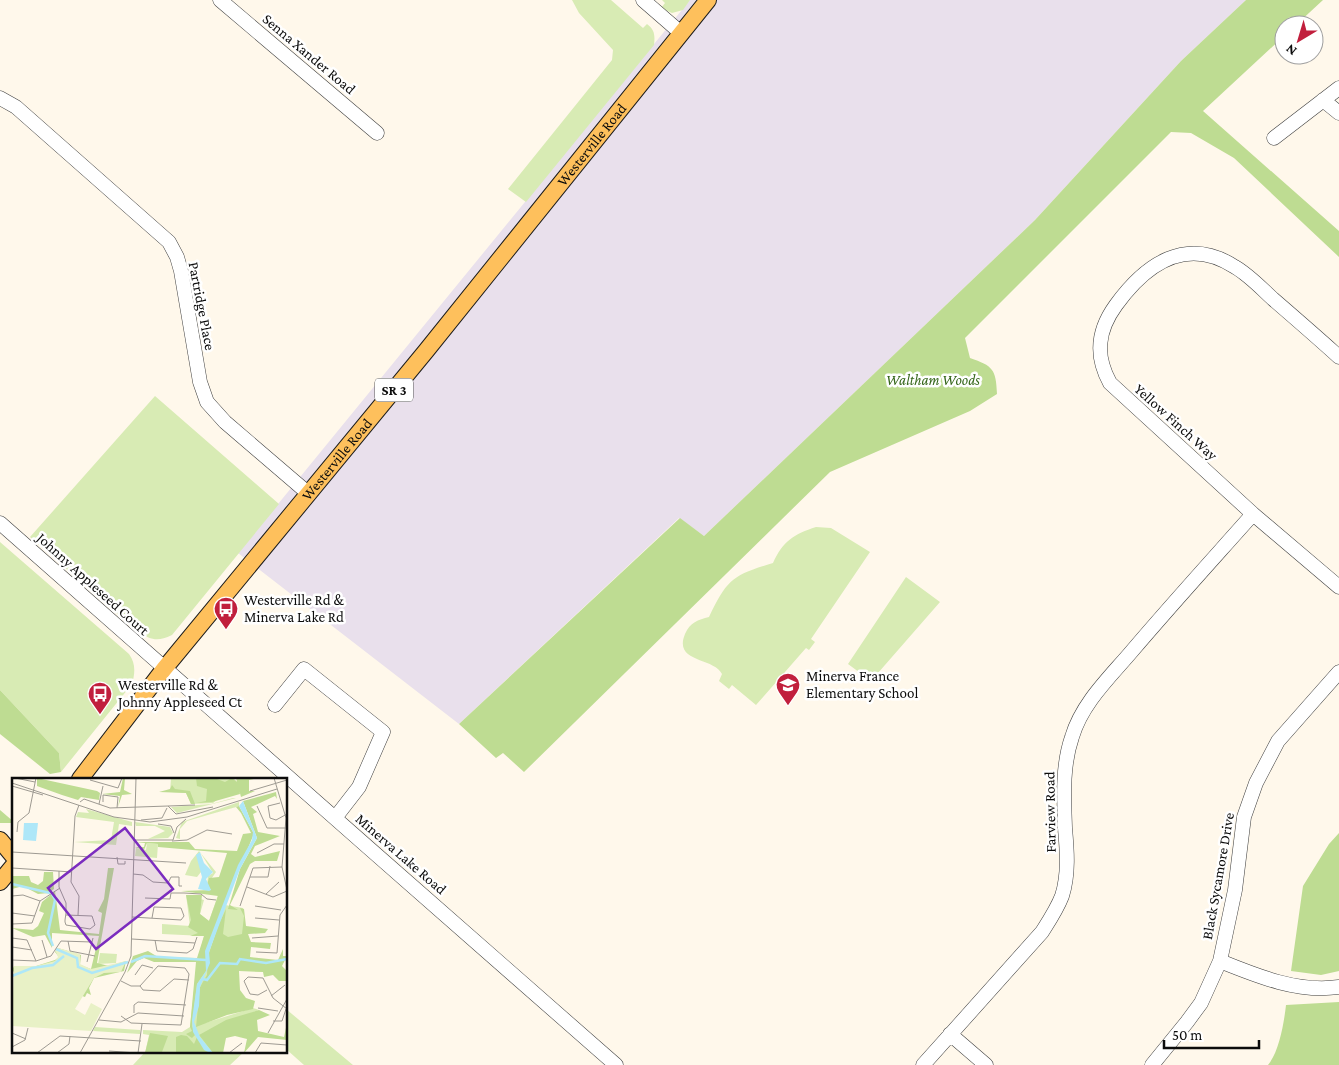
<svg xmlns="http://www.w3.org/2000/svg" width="1339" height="1065" viewBox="0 0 1339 1065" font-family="'Crimson Pro',serif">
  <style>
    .industrial { fill: #e9e0ec }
    .green { fill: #d8ebb4 }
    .forest { fill: #bedc92 }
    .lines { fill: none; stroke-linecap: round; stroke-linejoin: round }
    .minor-casing { stroke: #3f3f3f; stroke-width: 15 }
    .major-casing { stroke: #1d1d1d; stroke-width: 18 }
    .minor { stroke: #fff; stroke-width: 14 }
    .major { stroke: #fec05c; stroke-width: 16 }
    .labels { text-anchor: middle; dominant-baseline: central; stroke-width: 5; stroke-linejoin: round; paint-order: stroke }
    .shield { fill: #fff; stroke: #555; stroke-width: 1 }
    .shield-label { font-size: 14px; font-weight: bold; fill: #0c0c0c }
    .street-label { font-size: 15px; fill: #0c0c0c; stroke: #fff }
    .park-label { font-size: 15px; font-style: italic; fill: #35661a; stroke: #fff }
    .poi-label { font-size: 15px; fill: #0c0c0c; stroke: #fff; text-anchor: start }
    .inset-river { fill: none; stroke: #aee7f8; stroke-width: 2.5 }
    .inset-road { fill: none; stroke: #9e9a92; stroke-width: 1 }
    .view { fill: #7b2cbf; fill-opacity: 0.15; stroke: #7b2cbf; stroke-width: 2.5 }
    .inset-edge { fill: none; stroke: #0c0c0c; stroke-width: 2.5 }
  </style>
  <rect width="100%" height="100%" fill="#fff8eb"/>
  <path class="industrial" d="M690,0h556l-65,61 -146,159 -331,316 -25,-18 -220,206 -221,-171z"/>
  <path class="green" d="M572,0h39l32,28 4,-4c8,6 8,12 7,21l-128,157 -18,-13 104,-129 1,-10 -34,-37z
    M662,0h28l-7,10 -11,3 -11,-5 4,-5z
    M155,396l124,108 -107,131c-15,7 -20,5 -34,-3l-108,-95z
    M816,527l15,1 39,24 -59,87 4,3 -6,8 -3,-2 -50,57 -24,-20 -3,4 -10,-8 3,-7c-8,-17 -49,-11 -37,-40 5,-12 13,-14 24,-17 18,-38 24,-42 64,-54 10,-22 21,-29 43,-36z
    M0,542l129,112c7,10 6,19 3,30l-71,88 -2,-19 -59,-63z
    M906,577l34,25 -69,79 -23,-17z
    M286,1009l67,56h-49l-18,-16z
    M146,1051h99l-15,14h-97z"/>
  <path class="forest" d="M1246,0h77l-27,25h-12v11l-81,75 136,120v26l-105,-99 -43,-25 -20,-1 -206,206 5,20c23,8 26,11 27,36l-27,17 -140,61 -306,300 -21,-19 -7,5 -37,-34 221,-206 24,18 331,-316 146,-159z
    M0,690l59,63 2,19 -11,2 -50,-40z
    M0,810l14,12v1h-14z
    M1339,833v138l-18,4 -30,-4 12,-85 26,-42z
    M1339,1002v63h-71c11,-13 16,-42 18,-60z"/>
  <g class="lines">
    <defs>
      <path id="minor" d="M220,0l157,133
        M643,0l38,33
        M0,98l16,9 153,135 8,15 4,14 19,111 7,20 18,20 84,72
        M1323,100l16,13
        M1274,138l65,-50
        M1339,357c-22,-20 -44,-39 -66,-58 -12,-11 -24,-24 -38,-32 -49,-32 -90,-2 -119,38 -19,26 -21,51 -6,78l143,131 86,73
        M0,523c204,182 411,361 616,542
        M275,705l29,-36 79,63 -24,55 -24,31
        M1220,961c37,15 78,32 119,26
        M950,1034l36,31
        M923,1065l119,-133c7,-11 15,-23 20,-36 7,-22 5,-46 3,-68 -1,-31 -3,-62 7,-91 10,-34 38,-60 60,-86 40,-47 81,-92 121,-137
        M1152,1065l35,-43 14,-19 19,-42 15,-71 9,-73 12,-34 22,-42 61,-69"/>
      <g id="major">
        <path id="s1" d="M80,779l84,-110 262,-318 282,-351"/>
        <path d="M0,840l14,17"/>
        <path d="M0,882l14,-17"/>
      </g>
    </defs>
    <use href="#minor" class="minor-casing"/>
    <use href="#major" class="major-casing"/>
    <use href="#minor" class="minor"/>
    <use href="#major" class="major"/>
  </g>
  <defs>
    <symbol id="bus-pin" viewBox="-11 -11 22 30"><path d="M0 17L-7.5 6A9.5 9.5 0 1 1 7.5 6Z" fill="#c11f3d" stroke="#fff"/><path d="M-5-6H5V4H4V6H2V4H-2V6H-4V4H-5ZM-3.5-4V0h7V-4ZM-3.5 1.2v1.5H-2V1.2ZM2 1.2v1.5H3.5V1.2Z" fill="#fff"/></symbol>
    <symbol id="school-pin" viewBox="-11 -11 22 30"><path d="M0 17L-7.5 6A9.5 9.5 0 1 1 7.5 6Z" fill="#c11f3d" stroke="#fff"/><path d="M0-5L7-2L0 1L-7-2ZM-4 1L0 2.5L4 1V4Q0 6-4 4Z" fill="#fff"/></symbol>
  </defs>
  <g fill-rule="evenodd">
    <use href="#bus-pin" x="212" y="595" width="28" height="38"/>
    <use href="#school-pin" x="774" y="671" width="28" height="38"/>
    <use href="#bus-pin" x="86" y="680" width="28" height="38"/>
  </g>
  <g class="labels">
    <rect class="shield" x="375" y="378.5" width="38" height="23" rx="4"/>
    <g class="shield-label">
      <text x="394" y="390">SR 3</text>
    </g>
    <g class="street-label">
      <text transform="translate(309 54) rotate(40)">Senna Xander Road</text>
      <text stroke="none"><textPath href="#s1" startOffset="815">Westerville Road</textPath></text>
      <text transform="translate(202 306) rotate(79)">Partridge Place</text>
      <text transform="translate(1176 422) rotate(42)">Yellow Finch Way</text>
      <text stroke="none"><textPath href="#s1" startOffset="410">Westerville Road</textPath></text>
      <text transform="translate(93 584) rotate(42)">Johnny Appleseed Court</text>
      <text transform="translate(1050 812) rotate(-91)">Farview Road</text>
      <text transform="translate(401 854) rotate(41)">Minerva Lake Road</text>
      <text transform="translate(1218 876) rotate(-80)">Black Sycamore Drive</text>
    </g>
    <g class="park-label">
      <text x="933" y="380">Waltham Woods</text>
    </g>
    <g class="poi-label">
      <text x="244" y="600">Westerville Rd &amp;<tspan x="244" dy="17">Minerva Lake Rd</tspan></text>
      <text x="806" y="676">Minerva France<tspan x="806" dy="17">Elementary School</tspan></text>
      <text x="118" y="685">Westerville Rd &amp;<tspan x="118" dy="17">Johnny Appleseed Ct</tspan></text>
    </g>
  </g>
  <g transform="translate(12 778)">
    <rect width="275" height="275" fill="#fff8eb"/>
    <path d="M159,0h62l6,5 -26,20 -22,1 -5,-11 -16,-1zM221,20h3l-59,15 -6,-6 40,-3zM227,24v4l-52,15 -7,8v10l-4,-1 6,-16zM74,31l46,13v4l-13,-2 -3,21 -42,-3 37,-2 3,-18 -38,-5 2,-5 11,1zM123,44l35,5 3,6 -5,5 -20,1 17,-8 -10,-5h-19zM135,65l11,1 -1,14 -22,-2 1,-8 10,2zM187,73l17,21 -9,13 1,-9 5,-3 -13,-21 1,20 -4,5 -12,-2 6,-14zM174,117l18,5 -4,14 9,7 9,-26h9l-22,70 20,-60 18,3 1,7v25l-44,47 5,36 48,-15 6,2 -42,16 -5,27h-67l4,-18 -6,-1v-4l39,2 8,-5 7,-65 7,-26 -42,-2v-10l28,2zM88,175l17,1 -1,9 -18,1zM83,249l45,3v4l-47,-3z" fill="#d8ebb4"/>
    <path d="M25,0l60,13 3,2 -1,7 -18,-3 -3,3 -16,-5 -25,-9zM111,0h2l-1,12 8,4 -10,1 -4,12 2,-11 -18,-2 18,-2zM184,0l21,1 8,3 7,-4 6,5 2,11 -28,8 -16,1 10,-2 1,-12 -10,-3zM224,0h22l-9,2v11h6l-14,6zM160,7l3,4 15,2 5,13h-4l-5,-11 -27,-1 11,-3zM264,14l1,7 -2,-3 -24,11 6,5 -4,2 5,18 22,4 -25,10 -4,8 4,3 25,-6 -3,10h-22l-5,3 -20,41 8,5 -10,-1 12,-40 17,-31 -14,-37zM227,28l14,26v4l-46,112 -1,23 -9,13 -5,42 3,9 -3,3 -6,-4 6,-3 -2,-4 6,-65h-42l-10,-4 -7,3 -10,12 6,-17 15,-5 10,6 39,1 7,-22h-14l8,-3 -10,-6 3,-7 -5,-25h16l-2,19 9,7 9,-25 -37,-5 30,-1 -4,-5 2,-7 10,-1 8,-24 -69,-6v-3l-11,-1 -3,7 -9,-3h9l1,-4 -10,-1h54l6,7 42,2 6,-17 8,-1 -10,-20 -5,-6 -25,7zM96,90h6l-17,95 12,3 17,-5 -2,10 -30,7 -5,10 2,7 -4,-2 -2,4 -73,-26 2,-5h22l19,-6 4,-3 -4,-5 3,-4 23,7 -1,10 11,4 8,-33 -47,-3v15l-7,-13 -12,2 -21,-9 21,2 5,-4 6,-13 -5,-2 3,-9 13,-11 5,39 39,4 3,-21 -4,-2 6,-12zM32,94h9l1,17 -5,4 -11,1 -15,-8 -11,3v-13h17l2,6 7,3 5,-4zM228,130l4,1 2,17 22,3 -3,4 -17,1 3,8 20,1 -1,6 -19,-2 -1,10 28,3 5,-11v7h4l-5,10 5,5v10h-8l-6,-6 -9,2 -1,-5 -24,-1 1,19 6,8 9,3 -2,8 -26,6 -31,12 4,-40 7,-12 1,-19 10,-30 8,-17 -3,25 5,3 14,-3 2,-18zM247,232l11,5 -13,5 1,11 26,6 3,-14v17l-29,-3 -14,16 3,-14 -12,-3 -9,2 -3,15h-10l-14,-18 27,-15zM138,255l18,3 -6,16 -17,1zM169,257l6,1 7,8 3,-7 13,16h-34v-16z" fill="#bedc92"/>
    <path d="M46,170l22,6v10l11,5 35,-8 -5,11 -17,1 -10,5 -19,31 10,6 6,-12 11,6 -11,22 -79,-5 2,-60h22l19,-5 3,-4 -3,-7z" fill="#e8f1c6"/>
    <path d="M231,23l14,37 -17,31 -31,83 1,11 -10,24 -1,19 -5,16 6,15 13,16h-3l-6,-3 -11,-18 -1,-12 5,-36 9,-13 -1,-20 33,-86 14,-25 1,-8 -14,-26zM12,45h14l-2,18 -13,-1zM188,74l4,11 9,9 -7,7 5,11 -2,1 -11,-2 4,-12 -6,-22z" fill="#aee7f8"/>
    <path class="inset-river" d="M0,106l38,9M40,116l3,6 -7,33 5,13M44,171l21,9 1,9 14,6 36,-11M119,184l14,-6 61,4M0,198l20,-8 21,-3 11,-9M191,201l4,1 13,-17 17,1 3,-5 26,4 21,-4"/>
    <path class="inset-road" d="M3,0l20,4M262,0l12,40 -4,49 5,23M78,2l28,8 4,-10M0,5l102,34 36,5 37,-5 90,-28M0,8l31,9M238,13l37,-11M68,24l4,-3 26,9 58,-2 8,8 37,-7M91,24v-7l15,2 -1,11M268,25l-12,3 2,12 6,2 11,-6M87,26l4,-18M156,28l27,-1M245,28l10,22h19M129,42l21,-2 5,-10M146,46l13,2 3,7M5,54l1,-10 11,-9 7,-35M121,62h40l4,-13 9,-8M160,63l15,-1 20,-10 25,4M0,74l174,11M245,75l17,-9h10M105,79l1,7h7v-3M0,90l60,4M47,93v16l7,16v10l-1,7v2l1,3 24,4 5,-4 -3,-9 -26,-1M121,96l10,1 10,7 15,1 3,-6h8v9h3M238,99h18l2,-11M235,109l26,10 14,-6M254,116l13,-12M0,118l11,-1 17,6 20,-13M133,120l25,1 1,-6h13l17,1 6,5 9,1M228,128l13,-38 29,-1M243,128l26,4M0,135l23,3M66,137l1,-19 -8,-14 4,-66 4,-11M120,139l49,3 3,-4 -3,-8 -27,-1 -2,11M243,140l24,2M0,146l20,-1 8,-22M0,160l15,2 9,21M240,160l26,-2M120,161l63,4M30,162l5,17M143,162l2,11 30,2 6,-4 4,-12M56,163l2,10 25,5M0,169l20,3M244,174l21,1 3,-38 7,-10M0,182l24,1 15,-5 10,-15 31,1M75,184l6,-24M123,197l7,-10 11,3M109,203l10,5h9l18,-20 27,2 4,6 -8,51 -50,-2 -10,-7M128,208l3,4 17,1 14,-12 15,1M255,212l-9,5 -8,-1 -6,-13 4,-4 15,1 10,20 14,11M259,218l14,-11M246,230l20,3M122,235v-8l4,-3 48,3M87,242l22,2 17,-9 46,3M261,243h9l4,-12M0,255l14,6M256,255l19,-34M0,269l13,-7 3,-12M97,273l28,2M25,275l23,-17 81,5M45,275l12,-9 1,-8M68,275l45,-81 6,-16 5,-178M126,275l4,-29M217,275l13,-10M243,275l6,-10 26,2"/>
    <path class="view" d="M113,50l48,61 -77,60 -48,-61z"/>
    <rect width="275" height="275" class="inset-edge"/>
  </g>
  <g transform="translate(1299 40) rotate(218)"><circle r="24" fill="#ffffff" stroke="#9e9e9e"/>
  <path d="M0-4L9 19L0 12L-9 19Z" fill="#c11f3d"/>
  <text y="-8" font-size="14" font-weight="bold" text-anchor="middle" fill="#0c0c0c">N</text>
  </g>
  <path d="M1164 1040v8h95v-8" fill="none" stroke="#0c0c0c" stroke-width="2.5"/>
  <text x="1172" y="1040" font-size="15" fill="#0c0c0c" stroke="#ffffff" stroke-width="4" paint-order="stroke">50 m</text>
</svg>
